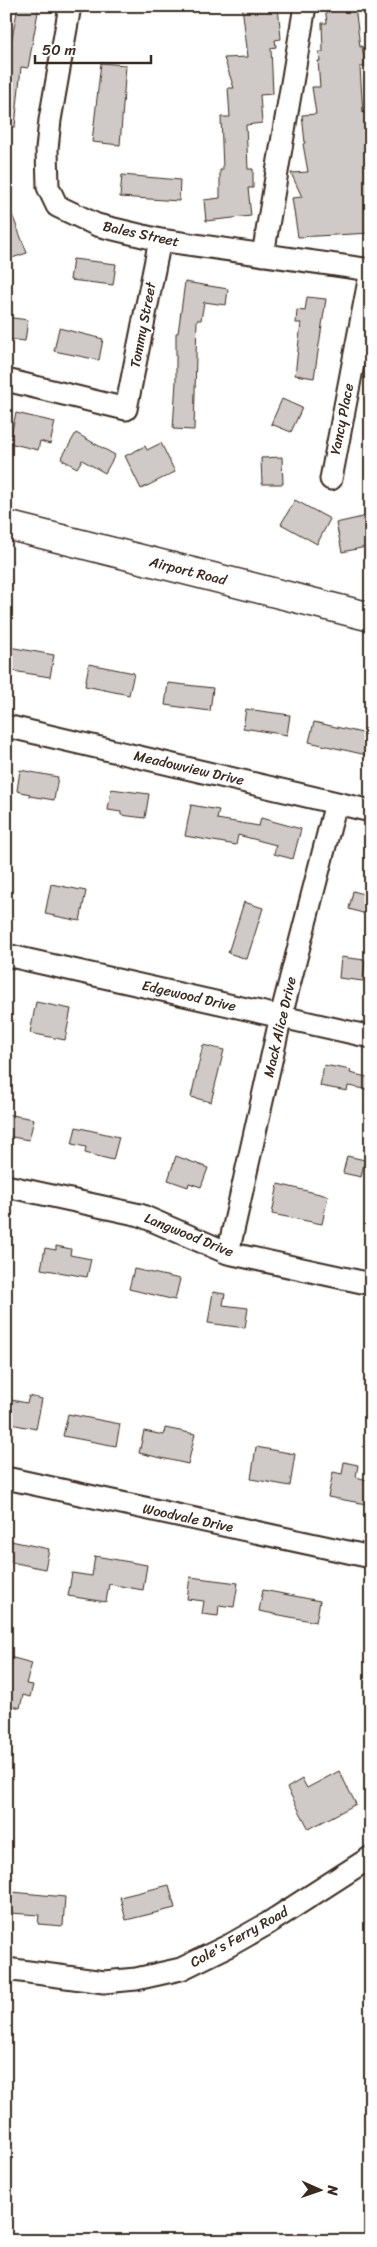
<svg xmlns="http://www.w3.org/2000/svg" width="377" height="2247" viewBox="0 0 377 2247" font-family="Sriracha,sans-serif">
  <style>
    .building { fill: #cfcac7; stroke: #3b2a1e }
    .lines { fill: none; stroke-linecap: round; stroke-linejoin: round }
    .minor-casing { stroke: #3b2a1e; stroke-width: 25 }
    .highway-casing { stroke: #3b2a1e; stroke-width: 31 }
    .minor { stroke: #fff; stroke-width: 21 }
    .highway { stroke: #fff; stroke-width: 28 }
    .labels { text-anchor: middle; dominant-baseline: central; stroke-width: 4; stroke-linejoin: round; paint-order: stroke }
    .street-label { font-size: 14px; fill: #3b2a1e; stroke: #fff }
  </style>
  <rect width="100%" height="100%" fill="#fff"/>
  <filter id="ink" filterUnits="userSpaceOnUse"><feTurbulence type="fractalNoise" baseFrequency=".02" numOctaves="2"/><feDisplacementMap in="SourceGraphic" scale="10" xChannelSelector="R" yChannelSelector="G"/><feConvolveMatrix kernelMatrix="1 2 1 2 8 2 1 2 1" color-interpolation-filters="sRGB"/></filter>
  <g filter="url(#ink)">
    <path class="building" d="M18,6h21l-11,62 -7,-1 -6,60h-9v-57z
      M242,6h36l3,33 -6,1 1,7 -5,1 2,46 -13,1 2,28 -16,2 2,44h5v19h-5l3,28 -45,5 -2,-21 16,-2v-28h3l-2,-53h9l-2,-29h6l-10,-30 24,-1z
      M325,6h30l5,41 2,-1 3,21h-5l3,46 8,-1v121l-73,4 -6,-39 10,-1 -11,-24 17,-1 -5,-28 2,-1 -3,-28 14,-1 -4,-27h8l-2,-26h2l-1,-9h4l-1,-29h5z
      M101,63l25,2 -6,80 -28,-3z
      M122,175l58,5 -1,21 -59,-4z
      M6,199l21,54 -21,7z
      M73,259l43,5 -3,21 -43,-5z
      M185,282l43,7 -2,16 -22,-3 -3,18h-4l-3,110 -21,-1 3,-48v-48h2z
      M307,297l19,2 -12,79 -19,-3 6,-52h-5l1,-13 8,1z
      M6,317l22,3 -3,21 -19,-2z
      M59,328l44,11 -4,21 -45,-9z
      M282,399l20,9 -11,24 -20,-8z
      M16,413l39,9 -5,22 -10,-3 -2,9 -29,-7z
      M76,433l39,22 -10,18 -23,-13 -5,8 -16,-9z
      M161,443l14,29 -34,17 -16,-33 20,-10 2,4z
      M282,457l1,27h-21l-1,-26z
      M295,500l35,19 -13,25 -36,-20z
      M367,516l4,15v15l-29,6 -6,-29z
      M9,647l45,8 -4,22 -44,-7z
      M89,664l45,9 -5,22 -44,-9z
      M168,683l45,5 -3,23 -45,-6z
      M246,709l44,6 -3,20 -44,-7z
      M314,722l57,13v21l-62,-14z
      M20,770l38,7 -4,23 -25,-4 1,-2 -13,-3z
      M111,789l38,5 -4,24 -24,-3v-3l-13,-2z
      M191,805l28,5 -2,9 42,7 2,-8 40,11 -8,30 -19,-5 2,-9 -38,-10 -2,10 -51,-9z
      M51,884l35,7 -6,30 -35,-7z
      M353,891l18,5 -5,18 -17,-5z
      M244,902l19,6 -16,51 -19,-6z
      M341,957l24,3 -2,21 -24,-3z
      M36,1002l35,7 -6,31 -35,-7z
      M203,1045l21,5 -13,52 -20,-5z
      M324,1065l27,5 -1,3 21,5v12l-23,-4 -1,5 -27,-5z
      M6,1114l28,5 -5,21 -23,-4z
      M76,1127l43,10 -6,23 -28,-7 1,-6 -14,-3z
      M176,1156l32,12 -7,19 -12,-4 -1,4 -20,-7z
      M347,1156l18,4 -4,17 -18,-4z
      M278,1184l50,12 -6,28 -50,-10z
      M56,1246l15,3 -1,6 21,4 -4,18 -46,-8 4,-21 11,2z
      M134,1269l46,10 -5,21 -46,-11z
      M213,1292l12,2 -2,11 25,3 -3,20 -37,-5z
      M29,1396l13,3 -6,30 -30,-6v-24l21,4z
      M68,1414l52,10 -4,22 -53,-10z
      M165,1428l30,6 -7,30 -49,-11 5,-22 20,4z
      M256,1447l39,7 -5,32 -39,-7z
      M344,1462l14,3 -2,12 15,4 -5,23 -38,-7 5,-25 9,2z
      M6,1540l43,9 -4,20 -39,-8z
      M95,1556l52,9 -4,25 -34,-6 -3,18 -38,-6 4,-23 20,3z
      M190,1577l48,6 -4,24 -15,-2 -1,11 -16,-2 2,-13 -17,-2z
      M263,1590l57,11 -4,21 -57,-11z
      M6,1656l26,7 -6,21 7,1 -3,12 -7,-2 -3,13 -14,-4z
      M339,1771l17,33 -47,25 -22,-41 15,-9 5,9z
      M169,1885l6,23 -49,12 -6,-23z
      M12,1892l53,5 -2,29 -25,-2 1,-9 -29,-2z"/>
    <g class="lines">
      <defs>
        <path id="minor" d="M70,6l-20,114 -3,29 1,38 9,19 40,19 63,15 211,30
          M263,255l42,-249
          M6,380l120,29 34,-169
          M331,479l40,-209
          M6,726l365,85
          M6,955l365,82
          M6,1186l134,29 88,38 143,31
          M228,1253l53,-237 55,-213
          M6,1478l365,79
          M6,1969l98,13 32,-3 45,-10 49,-24 37,-21 104,-67"/>
        <path id="highway" d="M6,525l365,92"/>
      </defs>
      <use href="#minor" class="minor-casing"/>
      <use href="#highway" class="highway-casing"/>
      <use href="#minor" class="minor"/>
      <use href="#highway" class="highway"/>
    </g>
  </g>
  <g class="labels">
    <g class="street-label">
      <text transform="translate(141 234) rotate(12)">Bales Street</text>
      <text transform="translate(143 325) rotate(-79)">Tommy Street</text>
      <text transform="translate(342 419) rotate(-79)">Yancy Place</text>
      <text transform="translate(188 571) rotate(14)">Airport Road</text>
      <text transform="translate(189 768) rotate(13)">Meadowview Drive</text>
      <text transform="translate(189 996) rotate(13)">Edgewood Drive</text>
      <text transform="translate(280 1027) rotate(-77)">Mack Alice Drive</text>
      <text transform="translate(189 1235) rotate(22)">Langwood Drive</text>
      <text transform="translate(188 1518) rotate(12)">Woodvale Drive</text>
      <text transform="translate(239 1937) rotate(-29)">Cole's Ferry Road</text>
    </g>
  </g>
  <rect width="377" height="2247" fill="none" stroke="#fff" stroke-width="25"/>
  <rect x="12" y="12" width="352" height="2222" fill="none" stroke="#3b2a1e" stroke-width="2" filter="url(#ink)"/>
  <g transform="translate(320 2190) rotate(92)" stroke="#ffffff" stroke-width="4" paint-order="stroke">
  <path d="M0-4L9 19L0 12L-9 19Z" fill="#3b2a1e"/>
  <text y="-8" font-size="14" font-weight="bold" text-anchor="middle" fill="#3b2a1e">N</text>
  </g>
  <path d="M35 55v8h116v-8" fill="none" stroke="#3b2a1e" stroke-width="2.5"/>
  <text x="42" y="55" font-size="15" fill="#3b2a1e" stroke="#ffffff" stroke-width="4" paint-order="stroke">50 m</text>
</svg>
